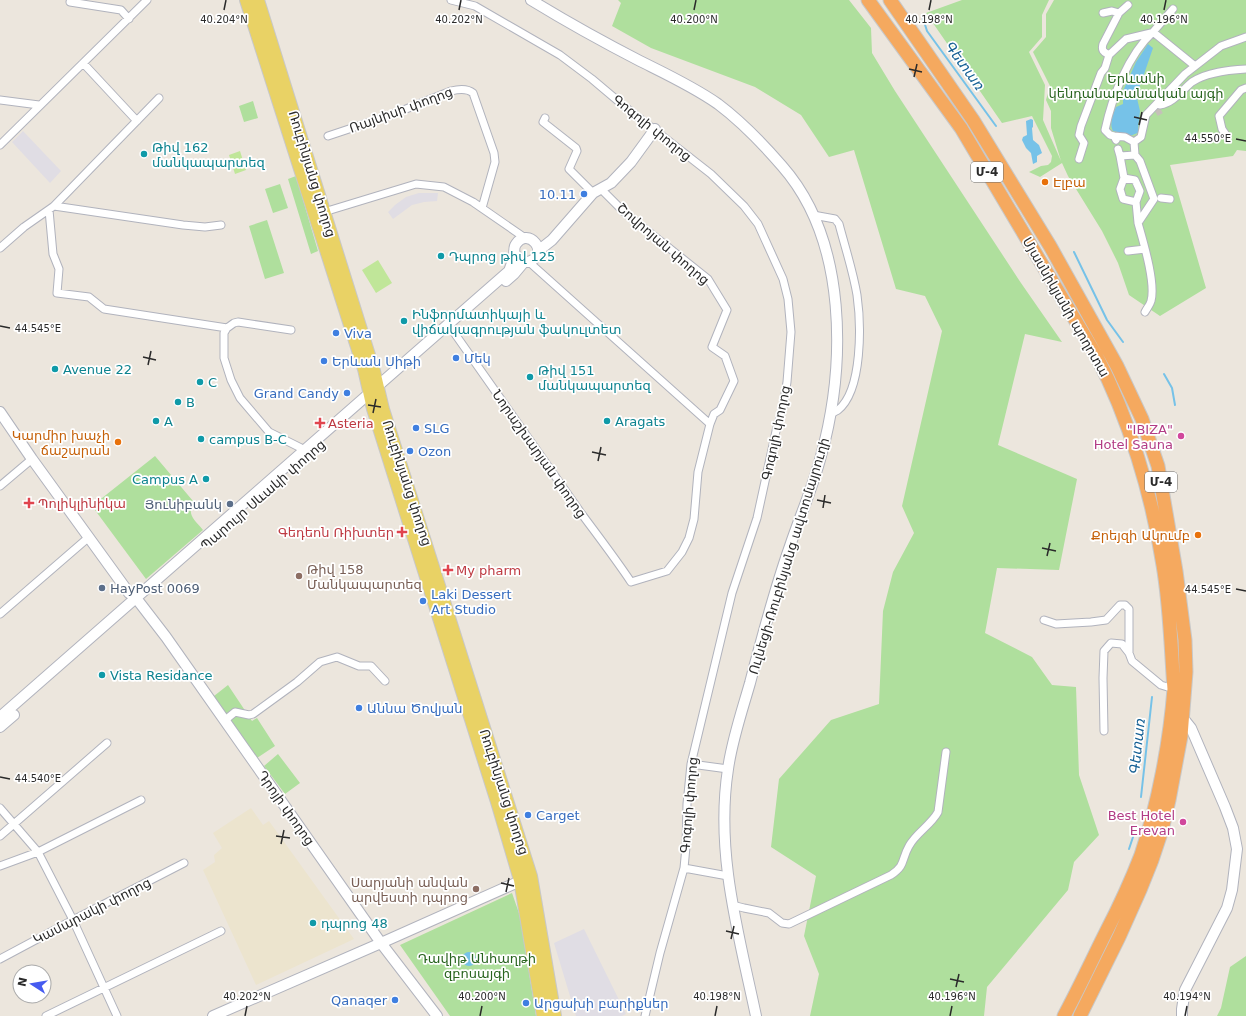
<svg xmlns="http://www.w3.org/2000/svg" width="1246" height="1016" viewBox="0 0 1246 1016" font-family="'DejaVu Sans','Noto Sans Armenian',sans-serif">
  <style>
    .industrial { fill: #e0dde4 }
    .education { fill: #ece4ce }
    .green { fill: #afdf9d }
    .pitch { fill: #c0e699 }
    .water { fill: #76c2e8 }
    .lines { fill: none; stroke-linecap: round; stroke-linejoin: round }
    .stream { stroke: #76c2e8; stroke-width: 2 }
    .street-tunnel { stroke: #c5c0b9; stroke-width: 7; stroke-dasharray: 7 3.5; stroke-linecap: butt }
    .street-casing { stroke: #b1b3bd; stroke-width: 9 }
    .secondary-casing { stroke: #b1b3bd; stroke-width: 12 }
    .primary-casing { stroke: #c8c8c8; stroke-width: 14 }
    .highway-casing { stroke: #c8c8c8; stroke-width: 15 }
    .street { stroke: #fff; stroke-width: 7 }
    .secondary { stroke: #fff; stroke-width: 10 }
    .primary { stroke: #e9d265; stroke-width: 12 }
    .highway { stroke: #f5a95f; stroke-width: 13 }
    .ticks { fill: none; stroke: #2a2a2a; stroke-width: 1.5 }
    .culture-dot { fill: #0f9aa8; stroke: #fff; stroke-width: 1.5 }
    .food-dot { fill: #e8710a; stroke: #fff; stroke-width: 1.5 }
    .shop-dot { fill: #3f7fe0; stroke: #fff; stroke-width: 1.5 }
    .health-dot { fill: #e0444e; stroke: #fff; stroke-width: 1.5 }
    .hotel-dot { fill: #d1479c; stroke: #fff; stroke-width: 1.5 }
    .service-dot { fill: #5c6f8a; stroke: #fff; stroke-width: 1.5 }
    .education-dot { fill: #8d6e63; stroke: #fff; stroke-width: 1.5 }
    .labels { text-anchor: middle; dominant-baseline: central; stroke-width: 3.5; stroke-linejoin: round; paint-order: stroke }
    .shield { fill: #fff; stroke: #6a6a6a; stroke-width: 1 }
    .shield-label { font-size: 12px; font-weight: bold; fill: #2a2a2a }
    .park-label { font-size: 13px; fill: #28641e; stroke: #fff }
    .street-label { font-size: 13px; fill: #2a2a2a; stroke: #fff }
    .culture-label { font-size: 13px; fill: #0d838f; stroke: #fff; text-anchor: start }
    .food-label { font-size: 13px; fill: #c56008; stroke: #fff; text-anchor: end }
    .shop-label { font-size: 13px; fill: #366cbe; stroke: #fff; text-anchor: start }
    .health-label { font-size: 13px; fill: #be3a42; stroke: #fff; text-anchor: start }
    .hotel-label { font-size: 13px; fill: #b23c85; stroke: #fff; text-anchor: end }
    .service-label { font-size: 13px; fill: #4e5e75; stroke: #fff; text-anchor: end }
    .education-label { font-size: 13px; fill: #785e54; stroke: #fff; text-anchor: start }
    .water-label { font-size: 14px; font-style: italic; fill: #156094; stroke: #fff }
    .ticks-label { font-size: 10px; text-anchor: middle; fill: #2a2a2a; stroke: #fff; stroke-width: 3.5; stroke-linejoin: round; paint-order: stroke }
  </style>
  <rect width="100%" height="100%" fill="#ece6dd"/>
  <path class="industrial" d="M23,131l38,40 -11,12 -38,-41z
    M419,193h19l-1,8 -13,1 -12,3 -19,14 -5,-7 7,-7 11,-8z
    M584,929l42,85 -4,2h-46l-22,-73z"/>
  <path class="education" d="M251,808l12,17 6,-4 85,118 -98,46 -53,-115 12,-8 -1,-7 8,-7 -9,-15z"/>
  <path class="green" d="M618,0h231l22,28 1,25 23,38 126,192 41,59 -37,-8 -27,111 79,34 -18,91 -62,-2 -12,65 47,24 20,28 24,2 3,88 20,60 -25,27 -6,28 -81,97 -3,29h-174l9,-42 -15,-38 12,-60 -45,-29 8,-68 52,-59 48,-16 4,-93 10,-39 21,-39 -12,-27 40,-175 -17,-35 -29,-7 -42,-139 -25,7 -28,-42 -46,-28 -104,-39 -39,-22 9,-23z
    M962,0h87l-7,15v22l-13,15 16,33 -2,35 18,41 -10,-33v-17l-5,-11 4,-14 -17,-34 13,-15v-23l8,-14h192v151l-9,-1 -4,6 -63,9 36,123 -46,28 -31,-21 -11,-32 -16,-32 -34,-55 -6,-13 -22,14 -11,-5 12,-6 7,-1 3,-3 1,-6 -20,-40 -30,7 -76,-110z
    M253,101l5,17 -14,4 -5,-16z
    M296,176l22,75 -7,3 -23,-75z
    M280,184l8,24 -15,5 -8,-24z
    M267,220l17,53 -19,6 -16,-53z
    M155,456l38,45c-6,15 1,18 10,29l-57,49 -54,-73z
    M228,685l24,36 5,-3 18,28 -18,12 -43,-62z
    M278,754l22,29 -15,11 -21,-28z
    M512,893l8,23 16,100h-86l-50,-71z
    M1246,956v60h-29l4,-8 9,-41z"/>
  <path class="pitch" d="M240,151l6,19 -11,4 -6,-19z
    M378,260l14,23 -16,10 -14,-23z"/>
  <path class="water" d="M1148,44l5,4 -12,35 -5,11 4,17 -2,18 2,3 -10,4 -4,-2 -13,-3c-4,-7 0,-17 3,-24l7,-3v-13l13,-29z
    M1031,119l2,1v7l-1,1 1,12 6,5 3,8 -5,3v6l-4,2 -2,-11 -5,-5 -4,-8 1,-3 4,-2 -1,-14z
    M462 959a7 7 0 1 1 14 0a7 7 0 1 1-14 0Z"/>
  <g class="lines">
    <path class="stream" d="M922,15l5,16 69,95
      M1074,252l33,68 16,22
      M1164,374l8,14 3,17
      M1141,797l11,-100
      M1129,849l4,-12"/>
    <path class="street-tunnel" d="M1156,113l5,-3"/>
    <defs>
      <path id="street" d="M451,0l24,6 85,49 32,24 32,27 87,68 33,32 14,18 25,55 5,20 3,33 -4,50 -4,25 -7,24 -19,87 -25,75 -41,171 -4,40 -1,43 -2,21 -24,85 -15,63
        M70,2l51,8 8,9
        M1103,13l9,-2 7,2
        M1153,32l20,-23
        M1109,55c-5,-3 -8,-4 -6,-11l16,-31 9,-8
        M83,63l54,58
        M0,100l39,5
        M1160,105c14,-2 22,-15 32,-23 15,-10 37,-12 54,-13
        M545,118l-2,4 33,26 1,3 -8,18 24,24
        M1226,135l-4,-6 -3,-13 22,-26 5,-2
        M328,136l63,-21 60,-24c8,-2 16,-3 22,2l21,60 1,9 -13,46
        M1114,136l11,1 9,5
        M1116,140l-2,-4 -4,-1 -5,-5c7,-33 23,-75 48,-98l42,34
        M1134,142l1,13 5,6 14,38 -16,24c5,18 18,60 13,78 -1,4 -4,7 -6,11
        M1134,142l7,-5 5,-22 39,-41 36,-28 25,-9
        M0,145l147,-145
        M1118,149l2,7 15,-1
        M1120,156l4,22 11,2 5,11 -4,11 2,21
        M1079,159l5,-16 -5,-8 2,-9 20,-53 4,-5 4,-13 17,-16 25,-6
        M1124,178l-4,11 3,10 13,3
        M1161,198l9,1
        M54,206l129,19 22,2 16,-2
        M49,210l4,44 6,15 -2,24 32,4 15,12 123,19 7,-5 4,-1 53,8
        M324,212l92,-28 28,3 29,15 52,36
        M813,215l22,4 4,5c6,23 14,47 18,71 4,28 6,95 -19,115 -2,1 -5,3 -8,4
        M0,248l24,-21 30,-21 105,-108
        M1128,251l17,-2
        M529,262l181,162
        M448,324l133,189c17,23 34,45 50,69l36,-11 15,-19 7,-14 5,-19 4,-47 12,-48 4,-10 6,-4 14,-29 -9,-25 -13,-9 15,-37 -19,-31 -84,-67 -23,-23
        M227,328l-3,5v25l7,22 9,18 29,34 32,16 5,2
        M0,486l32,-27
        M0,614l89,-77
        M1044,620l12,4 35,-2 15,-2 14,-15h5l4,4v44l3,8 29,24 13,4
        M224,721l11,-9 14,3 4,-1 44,-32 23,-20 17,-5 22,9h12l14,15
        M1104,731l-1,-53 1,-27 7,-8 11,1 7,9
        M691,764l37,5
        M0,808l38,44 35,68 44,96
        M0,836l107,-93
        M0,866l38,-14 103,-52
        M684,868l44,8
        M732,905l12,3 25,5 13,10 7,1 102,-49c15,-10 10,-15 18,-29 7,-13 22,-21 29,-34l8,-60
        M0,959l73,-39 111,-57
        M46,1016l175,-85"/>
      <path id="secondary" d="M531,0c36,22 72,42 109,61 26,13 54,26 78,43 24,18 45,40 64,62 66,75 64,199 39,290 -8,31 -21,60 -31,90 -16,45 -28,91 -40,137 -8,28 -18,57 -22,86 -13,84 11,166 28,247
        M538,251l14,-11 41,-47 18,-10 20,-21 24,-33
        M506,281l8,-7 10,-12
        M0,412l32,47 97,134 7,5 30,39 215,306 56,73
        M0,717l509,-446c2,-5 4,-10 5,-15 1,-4 -1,-8 2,-12 12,-18 35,9 13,18l-9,-1 -5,-7
        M0,727l14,-12
        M213,1016l168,-73 146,-65
        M1182,1016v-7l3,-19 42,-82 5,-18 5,-41 -4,-21 -8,-21 -34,-79 -8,-10"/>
      <path id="primary" d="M246,0l118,369 9,40 124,393 23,78 23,136
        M258,0l116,371 9,38 148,467 24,140"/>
      <path id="highway" d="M868,0l93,128 135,227c33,63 56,140 67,210 7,40 8,83 11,124 -4,52 -16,116 -33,166 -10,26 -22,52 -35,77 -14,28 -27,56 -42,84
        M890,0l83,120 77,126 67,120 25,53 16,47 18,105 9,69 1,32 -5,64 -12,64 -7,30 -10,30 -12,30 -21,47 -39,79"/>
    </defs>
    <use href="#street" class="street-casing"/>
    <use href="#secondary" class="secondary-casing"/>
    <use href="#primary" class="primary-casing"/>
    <use href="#highway" class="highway-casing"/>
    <use href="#street" class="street"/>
    <use href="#secondary" class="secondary"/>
    <use href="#primary" class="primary"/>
    <use href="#highway" class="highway"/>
  </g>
  <path class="ticks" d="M224,10l2,-10M459,10l2,-10M694,10l2,-10M929,10l2,-10M1164,10l2,-10M909,69l13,3M914,77l3,-13M1134,117l13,3M1139,125l3,-13M1236,139l10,2M0,326l10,2M143,357l13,3M148,365l3,-14M368,405l13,2M373,413l3,-14M592,452l14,3M598,461l3,-14M817,500l14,3M823,508l2,-13M1042,548l14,3M1047,556l3,-13M1236,589l10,2M0,777l10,2M276,836l14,2M281,844l3,-14M501,883l13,3M506,892l3,-14M726,931l13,3M731,939l3,-13M950,979l14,3M956,987l3,-13M245,1016l2,-10M480,1016l2,-10M715,1016l2,-10M950,1016l2,-10M1185,1016l2,-10"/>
  <g class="culture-dot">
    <circle cx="144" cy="154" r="4"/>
    <circle cx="441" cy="256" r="4"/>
    <circle cx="404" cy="321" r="4"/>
    <circle cx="55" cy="369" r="4"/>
    <circle cx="530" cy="377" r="4"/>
    <circle cx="200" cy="382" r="4"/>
    <circle cx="178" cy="402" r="4"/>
    <circle cx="156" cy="421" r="4"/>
    <circle cx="607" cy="421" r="4"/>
    <circle cx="201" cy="439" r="4"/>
    <circle cx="206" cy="479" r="4"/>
    <circle cx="102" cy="675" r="4"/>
    <circle cx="313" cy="923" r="4"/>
  </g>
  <g class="food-dot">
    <circle cx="1045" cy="182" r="4"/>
    <circle cx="118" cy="442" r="4"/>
    <circle cx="1198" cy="535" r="4"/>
  </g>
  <g class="shop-dot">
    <circle cx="584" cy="194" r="4"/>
    <circle cx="336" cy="333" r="4"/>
    <circle cx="456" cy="358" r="4"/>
    <circle cx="324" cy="361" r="4"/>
    <circle cx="347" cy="393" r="4"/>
    <circle cx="416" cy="428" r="4"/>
    <circle cx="410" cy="451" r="4"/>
    <circle cx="423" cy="601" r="4"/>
    <circle cx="359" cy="708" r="4"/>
    <circle cx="528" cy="815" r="4"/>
    <circle cx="395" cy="1000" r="4"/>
    <circle cx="526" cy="1003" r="4"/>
  </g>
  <g class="health-dot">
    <path d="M318 417h4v4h4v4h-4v4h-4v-4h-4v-4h4z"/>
    <path d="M27 497h4v4h4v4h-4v4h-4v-4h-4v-4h4z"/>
    <path d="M400 526h4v4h4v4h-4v4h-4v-4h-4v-4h4z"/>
    <path d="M446 564h4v4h4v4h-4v4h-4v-4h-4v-4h4z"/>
  </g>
  <g class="hotel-dot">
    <circle cx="1181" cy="436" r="4"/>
    <circle cx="1183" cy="822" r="4"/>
  </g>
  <g class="service-dot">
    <circle cx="230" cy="504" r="4"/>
    <circle cx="102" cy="588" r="4"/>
  </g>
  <g class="education-dot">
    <circle cx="299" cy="576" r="4"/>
    <circle cx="476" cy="889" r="4"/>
  </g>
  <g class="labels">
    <g class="shield">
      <rect x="971" y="162" width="32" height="20" rx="3"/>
      <rect x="1145" y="472" width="32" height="20" rx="3"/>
    </g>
    <g class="shield-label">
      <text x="987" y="172">Մ-4</text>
      <text x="1161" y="482">Մ-4</text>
    </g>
    <g class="park-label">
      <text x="1136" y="78">Երևանի<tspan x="1136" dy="15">կենդանաբանական այգի</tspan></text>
      <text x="477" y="958">Դավիթ Անհաղթի<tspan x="477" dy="15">զբոսայգի</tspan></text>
    </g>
    <g class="street-label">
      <text transform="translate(401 110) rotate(-20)">Ռայնիսի փողոց</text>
      <text transform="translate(652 128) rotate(39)">Գոգոլի փողոց</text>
      <text transform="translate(312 174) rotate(73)">Ռուբինյանց փողոց</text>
      <text transform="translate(663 244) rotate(41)">Շովրոյան փողոց</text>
      <text transform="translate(1066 307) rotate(60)">Մյասնիկյանի պողոտա</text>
      <text transform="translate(776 433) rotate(-78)">Գոգոլի փողոց</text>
      <text transform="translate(539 454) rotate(55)">Նորաշխարյան փողոց</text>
      <text transform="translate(407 483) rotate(72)">Ռուբինյանց փողոց</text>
      <text transform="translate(263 495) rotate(-41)">Պարույր Սևակի փողոց</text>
      <text transform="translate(789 556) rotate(-73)">Ուլնեցի-Ռուբինյանց ավտոմայրուղի</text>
      <text transform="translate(504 792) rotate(72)">Ռուբինյանց փողոց</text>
      <text transform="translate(689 805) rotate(-85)">Գոգոլի փողոց</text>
      <text transform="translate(286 808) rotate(55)">Դրոյի փողոց</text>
      <text transform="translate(92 911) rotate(-27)">Կամարակի փողոց</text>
    </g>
    <g class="culture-label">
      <text x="152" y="147">Թիվ 162<tspan x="152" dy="15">մանկապարտեզ</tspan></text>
      <text x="449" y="256">Դպրոց թիվ 125</text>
      <text x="412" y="314">Ինֆորմատիկայի և<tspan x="412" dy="15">վիճակագրության ֆակուլտետ</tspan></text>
      <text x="63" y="369">Avenue 22</text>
      <text x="538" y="370">Թիվ 151<tspan x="538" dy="15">մանկապարտեզ</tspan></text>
      <text x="208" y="382">C</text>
      <text x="186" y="402">B</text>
      <text x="164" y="421">A</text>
      <text x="615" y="421">Aragats</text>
      <text x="209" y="439">campus B-C</text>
      <text x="198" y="479" text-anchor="end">Campus A</text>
      <text x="110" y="675">Vista Residance</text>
      <text x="321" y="923">դպրոց 48</text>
    </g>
    <g class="food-label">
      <text x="1053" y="182" text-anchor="start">Էլբա</text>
      <text x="110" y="435">Կարմիր խաչի<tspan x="110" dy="15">ճաշարան</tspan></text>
      <text x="1190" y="535">Քրեյզի Ակումբ</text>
    </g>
    <g class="shop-label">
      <text x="576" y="194" text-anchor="end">10.11</text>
      <text x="344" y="333">Viva</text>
      <text x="464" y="358">Մեկ</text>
      <text x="332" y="361">Երևան Սիթի</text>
      <text x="339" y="393" text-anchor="end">Grand Candy</text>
      <text x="424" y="428">SLG</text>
      <text x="418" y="451">Ozon</text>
      <text x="431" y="594">Laki Dessert<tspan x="431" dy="15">Art Studio</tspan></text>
      <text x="367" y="708">Աննա Ծովյան</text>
      <text x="536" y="815">Carget</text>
      <text x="387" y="1000" text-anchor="end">Qanaqer</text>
      <text x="534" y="1003">Արցախի բարիքներ</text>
    </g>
    <g class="health-label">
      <text x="328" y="423">Asteria</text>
      <text x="38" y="503">Պոլիկլինիկա</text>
      <text x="394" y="532" text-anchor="end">Գեդեոն Ռիխտեր</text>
      <text x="456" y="570">My pharm</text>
    </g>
    <g class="hotel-label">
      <text x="1173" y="429">"IBIZA"<tspan x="1173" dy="15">Hotel Sauna</tspan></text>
      <text x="1175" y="815">Best Hotel<tspan x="1175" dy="15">Erevan</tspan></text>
    </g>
    <g class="service-label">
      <text x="222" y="504">Յունիբանկ</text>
      <text x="110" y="588" text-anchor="start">HayPost 0069</text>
    </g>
    <g class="education-label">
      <text x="307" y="569">Թիվ 158<tspan x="307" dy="15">Մանկապարտեզ</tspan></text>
      <text x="468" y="882" text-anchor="end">Սարյանի անվան<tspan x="468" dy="15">արվեստի դպրոց</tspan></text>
    </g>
    <g class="water-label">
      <text transform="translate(965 66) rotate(54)">Գետառ</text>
      <text transform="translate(1137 746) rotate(-84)">Գետառ</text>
    </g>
  </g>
  <g class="ticks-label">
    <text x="224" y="23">40.204°N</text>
    <text x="459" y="23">40.202°N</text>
    <text x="694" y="23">40.200°N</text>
    <text x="929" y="23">40.198°N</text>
    <text x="1164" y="23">40.196°N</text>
    <text x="1208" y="142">44.550°E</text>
    <text x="38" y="332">44.545°E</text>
    <text x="1208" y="593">44.545°E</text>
    <text x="38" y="782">44.540°E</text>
    <text x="247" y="1000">40.202°N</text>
    <text x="482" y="1000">40.200°N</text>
    <text x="717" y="1000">40.198°N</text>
    <text x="952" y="1000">40.196°N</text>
    <text x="1187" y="1000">40.194°N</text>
  </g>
  <g transform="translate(32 984) rotate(282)"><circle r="19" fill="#ffffff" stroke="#aaaaaa"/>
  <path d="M0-3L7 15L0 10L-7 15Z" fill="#465bf0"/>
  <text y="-6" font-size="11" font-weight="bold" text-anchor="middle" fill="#2a2a2a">N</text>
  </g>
</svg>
